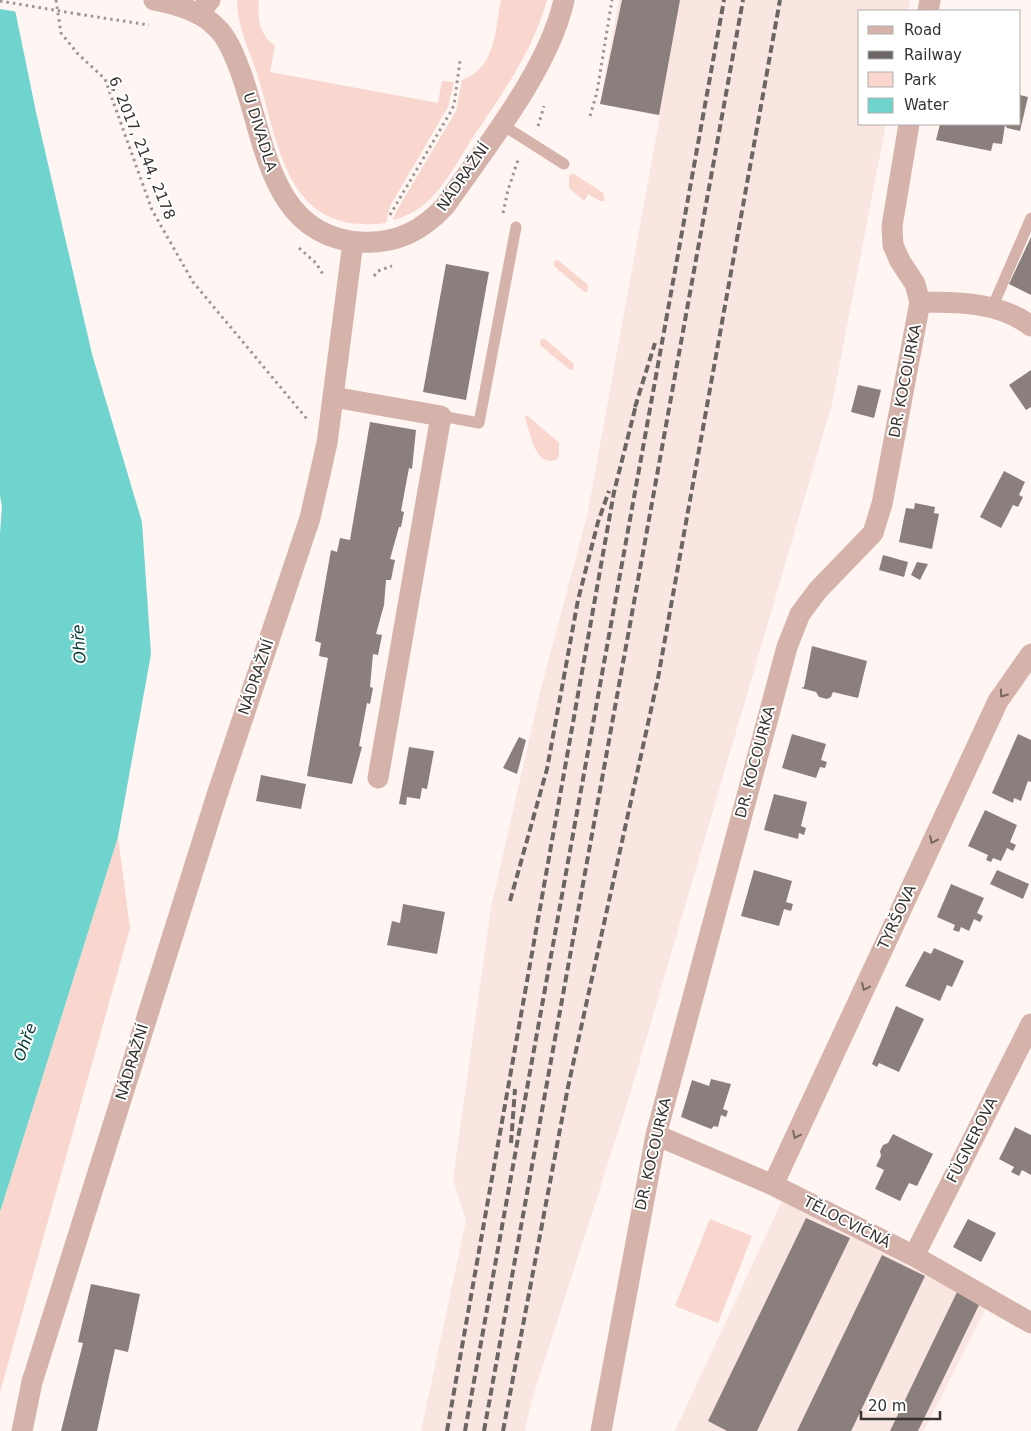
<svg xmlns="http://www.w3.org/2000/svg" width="1031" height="1431" viewBox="0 0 1031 1431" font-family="'DejaVu Sans',sans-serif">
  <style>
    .built { fill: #fae6e1 }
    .green { fill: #f9d6ce }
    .water { fill: #70d4ce }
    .pier { fill: #fff5f3 }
    .building { fill: #8a7f7d }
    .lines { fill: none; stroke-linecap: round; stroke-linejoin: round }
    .path { stroke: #9c9593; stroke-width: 3; stroke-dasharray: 2.5 4; stroke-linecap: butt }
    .lane { stroke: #d6b3aa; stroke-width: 11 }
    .street { stroke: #d6b3aa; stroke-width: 21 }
    .rail { stroke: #6b6563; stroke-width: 4; stroke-dasharray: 8 4; stroke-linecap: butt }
    .path-bridge { stroke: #9c9593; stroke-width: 3; stroke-dasharray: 2.5 4; stroke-linecap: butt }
    .oneway { stroke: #776661 }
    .labels { text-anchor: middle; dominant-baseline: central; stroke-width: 4; stroke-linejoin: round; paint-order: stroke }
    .street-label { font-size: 15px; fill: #373331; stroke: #fff }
    .water-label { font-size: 16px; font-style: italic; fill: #053735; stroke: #fff }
  </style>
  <rect width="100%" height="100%" fill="#fff5f3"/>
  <path class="built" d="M619,0h291l-2,11h-48v113h26l-54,280 -204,697 -97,302 -6,28h-104l45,-210 -13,-42 38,-272 49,-215 47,-176 73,-400 -60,-12z
    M782,1201l205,105 -63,125h-249z"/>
  <path class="green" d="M237,0h22c-2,19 0,34 16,46l-5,26 168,31 4,-22 12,1 -6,25 -58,99 -4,17c-98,13 -106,-73 -127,-143 -8,-28 -22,-51 -22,-80z
    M501,0h46c-14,51 -45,94 -74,137 -12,19 -24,41 -38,57 -12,13 -26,22 -42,26l4,-10 59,-99 6,-31c34,-12 33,-50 39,-80z
    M573,173l30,20 2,8h-5l-12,-7 -4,7 -15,-13v-12z
    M558,260l30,25 -1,7 -4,-1 -29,-25v-5z
    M541,339h4l29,25 -1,6 -4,-1 -29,-24z
    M528,416l31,27v13l-3,4c-21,6 -25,-25 -30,-39l-1,-5z
    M118,837l12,91 -130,464v-180z
    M710,1219l42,17 -34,87 -43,-17z"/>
  <path class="water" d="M0,0h13l23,112 56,242 50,168 9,132 -33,183 -118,375v-678l2,-28 -2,-10z"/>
  <path class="pier" d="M0,0h16l2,12 -18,-3z"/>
  <path class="building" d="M622,0h58l-21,115 -59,-11z
    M1020,95l8,2 -8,34 -13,-3 -2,-3 -3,19 -9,-1 -2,8 -55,-11 4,-16h80z
    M1031,237v58l-22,-11z
    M446,264l43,8 -23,128 -43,-8z
    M1031,370v37l-5,3 -17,-25z
    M858,385l23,5 -7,28 -23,-6z
    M370,422l46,8 -4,39 -3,-1 -8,43 3,1 -3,15h-2l-9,32 5,1 -4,20h-5l-2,25 -8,29 6,1 -4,20 -5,-1 -3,33 3,1 -3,16 -3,-1 -8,43 3,1 -10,37 -45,-8 21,-118 -9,-2 2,-13 -6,-2 16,-91 6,2 3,-14 10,2z
    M1004,471l21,11 -6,13 4,2 -5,10 -5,-2 -12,23 -21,-11z
    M915,503l20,4 -1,6 5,1 -7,35 -33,-7 7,-34 8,1z
    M883,555l25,7 -4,15 -25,-7z
    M917,562l11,2 -8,16 -9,-5z
    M812,646l55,15 -9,37 -25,-6 -2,5 -4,2 -8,-2 -3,-5 -15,-4 3,-1z
    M792,734l34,10 -5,16 6,2 -2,6 -5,-1 -4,11 -34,-10z
    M1018,734l13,6v42l-3,-1 -7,20 -7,-3 -1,5 -21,-10z
    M519,737l7,3 -9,34 -14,-6z
    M409,747l25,4 -7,38 -5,-1 -2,11 -13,-2 -1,8 -7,-1z
    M261,775l45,9 -5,25 -45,-8z
    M774,794l33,8 -6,24 5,2 -2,7 -5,-2 -1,6 -34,-9z
    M985,810l32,15 -7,17 6,3 -3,6 -6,-3 -6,13 -8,-3 -2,4 -5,-2 2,-5 -20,-9z
    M754,870l38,11 -6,21 7,2 -2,7 -7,-2 -5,17 -38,-10z
    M997,870l32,14 -6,15 -33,-15z
    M951,884l33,14 -7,15 6,3 -3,6 -6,-3 -5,12 -8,-4 -2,5 -6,-2 2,-5 -18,-8z
    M403,904l42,8 -8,42 -50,-9 5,-24 8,2z
    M934,948l30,13 -12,26 -5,-2 -7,16 -35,-15 19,-35 7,3z
    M896,1006l28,13 -25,53 -20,-9 -2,4 -5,-3z
    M711,1079l20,5 -8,25 5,2 -2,6 -5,-2 -3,12 -4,-1 -3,3 -30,-12 11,-37 17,6z
    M1015,1127l16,8v40l-9,-5 -3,6 -8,-4 3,-5 -15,-8z
    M893,1134l40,20 -16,32 -8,-3 -9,18 -25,-12 9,-19 -8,-4 5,-10 -1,-5 3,-6 5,-2z
    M806,1218l44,20 -93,193h-30l-19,-10z
    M968,1219l28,14 -15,29 -28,-15z
    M882,1255l43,21 -70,147 -4,8h-54z
    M91,1284l49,10 -12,58 -13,-3 -18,82h-36l22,-88 -5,-1z
    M957,1292l23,11 -17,35 -45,93h-28z"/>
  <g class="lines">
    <path class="path" d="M56,0l5,33 17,21 27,25 47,131 41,72 114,137
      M78,14l71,11
      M590,116l7,-24 15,-92
      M538,126l6,-20
      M503,213l5,-23 11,-33
      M390,215l60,-102 4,-8 6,-44
      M299,248l17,15 8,13
      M374,276l4,-5 14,-5"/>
    <path class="lane" d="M501,124l63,40
      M992,308l39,-90
      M441,416l38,7 37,-196"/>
    <path class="street" d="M154,0c21,4 47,11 62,27 12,11 18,28 24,43 25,67 29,167 121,172 35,2 61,-11 84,-36 40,-58 104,-137 119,-206
      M928,11l2,-11
      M198,14l12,-14
      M920,302c39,0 79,0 111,24
      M333,397l108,19 -63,362
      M656,1135l117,50 141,71 117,67
      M773,1185l225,-484 33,-47
      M914,1256l117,-232
      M22,1431l10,-49 185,-587 93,-277 17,-75 26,-201
      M601,1431l55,-296 131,-488 13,-33 18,-24 55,-57 9,-29 38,-202 -5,-18 -15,-23 -7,-16 -1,-19 17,-102"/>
    <path class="rail" d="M635,407l20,-64
      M510,901l37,-132 31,-169 20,-78 11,-31
      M511,1143l4,-54
      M447,1431l167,-939 23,-91
      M465,1431l259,-1431
      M484,1431l259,-1431
      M503,1431l65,-344 90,-409 122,-678"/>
    <path class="path-bridge" d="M0,1l78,13"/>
  </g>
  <defs><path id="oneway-chevron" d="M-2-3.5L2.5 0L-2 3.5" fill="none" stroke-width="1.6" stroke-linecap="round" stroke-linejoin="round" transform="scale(1.25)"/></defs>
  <g class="oneway">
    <use href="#oneway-chevron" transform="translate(1003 694) rotate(125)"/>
    <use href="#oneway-chevron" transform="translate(933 840) rotate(115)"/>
    <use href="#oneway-chevron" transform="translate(865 987) rotate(115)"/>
    <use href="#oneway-chevron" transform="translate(796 1135) rotate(115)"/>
  </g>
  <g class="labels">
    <g class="street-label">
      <text transform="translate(260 132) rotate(73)">U DIVADLA</text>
      <text transform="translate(142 148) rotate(68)">6, 2017, 2144, 2178</text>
      <text transform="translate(463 177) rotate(-55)">NÁDRAŽNÍ</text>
      <text transform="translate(905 381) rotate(-79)">DR. KOCOURKA</text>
      <text transform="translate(256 677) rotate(-71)">NÁDRAŽNÍ</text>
      <text transform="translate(755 762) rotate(-75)">DR. KOCOURKA</text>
      <text transform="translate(897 917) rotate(-65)">TYRŠOVA</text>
      <text transform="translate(132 1062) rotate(-73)">NÁDRAŽNÍ</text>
      <text transform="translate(972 1140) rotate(-63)">FÜGNEROVA</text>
      <text transform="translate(653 1154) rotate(-77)">DR. KOCOURKA</text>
      <text transform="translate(847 1222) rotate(27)">TĚLOCVIČNÁ</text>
    </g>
    <g class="water-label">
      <text transform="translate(79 644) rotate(-94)">Ohře</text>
      <text transform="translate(25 1042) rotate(-70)">Ohře</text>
    </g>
  </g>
  <rect x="858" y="10" width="162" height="115" fill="#ffffff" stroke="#afadad"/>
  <rect x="868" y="26" width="25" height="8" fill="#d6b3aa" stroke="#afadad"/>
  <text x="904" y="35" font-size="15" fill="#373331">Road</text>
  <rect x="868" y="51" width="25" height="8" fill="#6b6563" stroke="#afadad"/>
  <text x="904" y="60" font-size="15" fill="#373331">Railway</text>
  <rect x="868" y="72" width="25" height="15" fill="#f9d6ce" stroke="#afadad"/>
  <text x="904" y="85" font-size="15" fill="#373331">Park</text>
  <rect x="868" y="98" width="25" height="15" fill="#70d4ce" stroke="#afadad"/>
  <text x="904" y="110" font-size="15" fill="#373331">Water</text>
  <path d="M861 1411v8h79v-8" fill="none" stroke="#373331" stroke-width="2.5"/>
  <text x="868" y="1411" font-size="15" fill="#373331" stroke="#ffffff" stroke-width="4" paint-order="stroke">20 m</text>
</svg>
